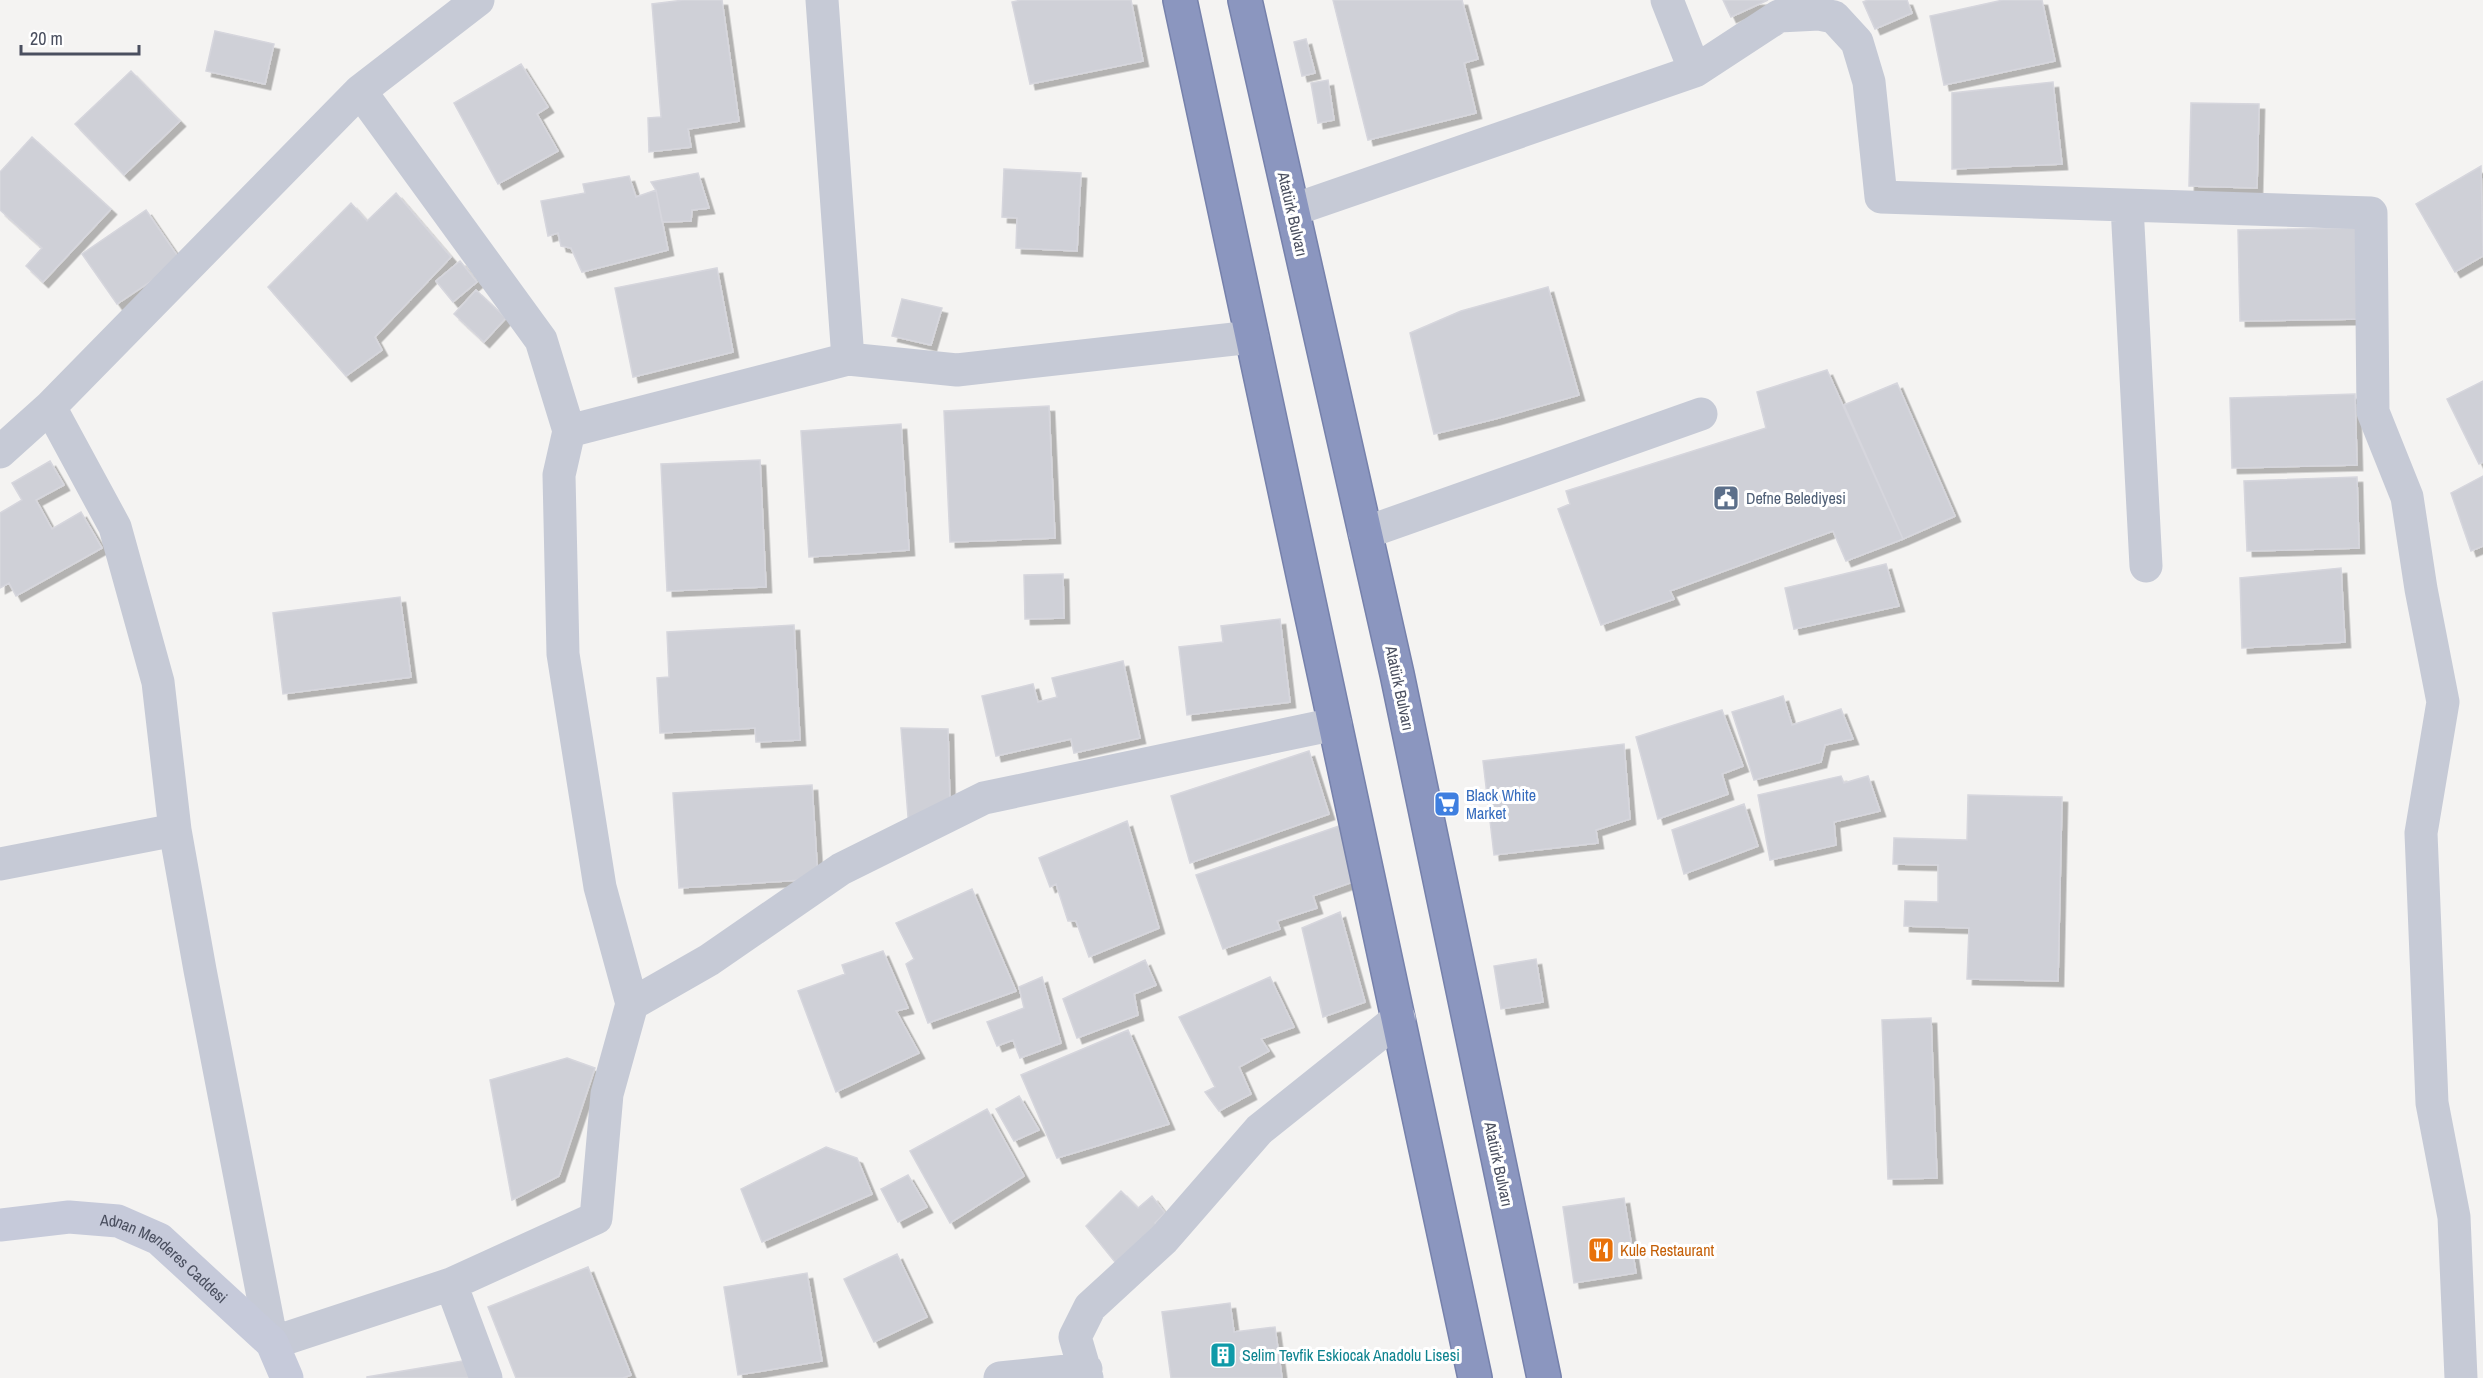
<svg xmlns="http://www.w3.org/2000/svg" width="2483" height="1378" viewBox="0 0 2483 1378" font-family="'Archivo Narrow',sans-serif">
  <style>
    .building { fill: #cfd0d7; stroke: #d6d6dd; stroke-width: 1.5; filter: url(#shadow) }
    .lines { fill: none; stroke-linecap: round; stroke-linejoin: round }
    .highway-casing { stroke: #7681ab; stroke-width: 36 }
    .street { stroke: #c6cad6; stroke-width: 33 }
    .secondary { stroke: #c6cada; stroke-width: 33 }
    .highway { stroke: #8b96bf; stroke-width: 33 }
    .labels { text-anchor: middle; dominant-baseline: central; stroke-width: 6; stroke-linejoin: round; paint-order: stroke }
    .street-label { font-size: 16px; fill: #4a4f5f; stroke: #fff }
    .service-label { font-size: 16px; fill: #4e5e75; stroke: #fff; text-anchor: start }
    .shop-label { font-size: 16px; fill: #366cbe; stroke: #fff; text-anchor: start }
    .food-label { font-size: 16px; fill: #c56008; stroke: #fff; text-anchor: start }
    .culture-label { font-size: 16px; fill: #0d838f; stroke: #fff; text-anchor: start }
  </style>
  <defs>
    <filter id="shadow"><feDropShadow dx="5.5" dy="5.5" stdDeviation="0" flood-color="#0004"/></filter>
  </defs>
  <rect width="100%" height="100%" fill="#f4f3f2"/>
  <path class="building" d="M684,0h38l17,121 -51,8 3,18 -42,5 -1,-34 13,-1 -9,-113z
    M1021,0h110l12,61 -113,23 -18,-82z
    M1333,0h129l16,59 -14,4 12,50 -108,27z
    M1723,0h45l-37,17z
    M1868,0h39l5,13 -37,16 -12,-27z
    M2003,0h39l13,61 -111,24 -14,-69z
    M215,31l59,13 -9,40 -59,-13z
    M1306,39l9,34 -13,3 -8,-34z
    M521,64l27,43 -11,7 21,37 -60,33 -44,-81z
    M131,71l49,50 -56,54 -49,-51z
    M1328,80l6,40 -16,3 -7,-40z
    M2053,82l9,82 -110,5v-76z
    M2191,103l68,1 -2,84 -68,-2z
    M32,137l79,72 -68,73 -17,-16 16,-18 -42,-38v-38z
    M2481,166l2,90 -28,16 -39,-68z
    M1004,169l77,4 -4,78 -61,-3 1,-30 -15,-1z
    M698,173l11,35 -17,2 -1,11 -29,1 -6,-32 -5,-8z
    M629,176l7,21 20,-7 12,60 -86,22 -11,-24 -10,-2 -3,-13 -10,3 -7,-35 44,-8 -2,-9z
    M396,193l55,64 -76,80 7,13 -36,26 -78,-89 83,-84 16,18z
    M146,210l35,51 -64,43 -35,-50z
    M2361,228l2,91 -123,2 -2,-91z
    M460,261l17,21 -24,20 -17,-21z
    M717,268l16,84 -100,25 -18,-89z
    M1548,287l31,108 -84,24 -61,15 -24,-101 51,-22z
    M476,290l30,28 -22,24 -30,-28z
    M902,299l40,9 -11,37 -39,-9z
    M1827,370l76,169 -57,22 -13,-30 -163,60 4,8 -73,26 -43,-116 12,-5 -4,-13 200,-63 -9,-36z
    M2483,381v81l-4,2 -32,-65z
    M1897,383l58,133 -52,23 -59,-134z
    M2355,394l2,71 -125,3 -2,-70z
    M1049,406l6,132 -105,4 -6,-131z
    M901,424l8,126 -100,7 -8,-126z
    M760,460l6,127 -99,4 -6,-127z
    M50,461l14,24 -28,15 16,29 29,-17 21,36 -86,48 -7,-13 -9,5v-75l22,-13 -10,-17z
    M2483,476v70l-12,5 -20,-58z
    M2357,477l2,71 -112,3 -3,-70z
    M1886,564l13,42 -105,23 -9,-41z
    M2341,568l4,74 -103,6 -2,-70z
    M1063,574l1,44 -39,1 -1,-44z
    M400,597l11,80 -128,17 -10,-81z
    M1280,619l10,83 -103,13 -8,-68 44,-5 -2,-16z
    M794,625l6,115 -44,2 -1,-14 -95,5 -3,-55 12,-1 -2,-45z
    M1123,661l17,77 -66,15 -3,-14 -75,17 -14,-60 51,-12 5,18 19,-5 -5,-19z
    M1783,696l9,29 49,-16 12,30 -28,6 -4,17 -67,18 -22,-68z
    M1722,710l21,56 -21,8 6,20 -70,25 -22,-82z
    M901,728l47,1 2,79 -41,21z
    M1624,744l6,75 -34,11 2,13 -104,12 -11,-94z
    M1309,751l20,63 -139,49 -19,-67z
    M1841,776l3,7 24,-7 12,35 -46,11 2,23 -66,15 -12,-65z
    M812,785l6,94 -139,9 -6,-95z
    M1968,795l94,2 -4,184 -91,-2 2,-51 -65,-2 1,-25 33,1v-37l-45,-1 1,-26 73,2z
    M1744,804l14,42 -74,28 -12,-44z
    M1127,821l32,107 -70,29 -13,-36h-8l-12,-37 -6,3 -11,-29z
    M1342,825l19,54 -48,17 4,12 -40,13 3,8 -57,20 -27,-74z
    M972,889l44,102 -88,32 -22,-59 8,-5 -18,-36z
    M1340,912l25,90 -42,15 -21,-89z
    M883,951l25,57 -12,3 23,42 -83,39 -38,-101 47,-17 -3,-9z
    M1536,959l7,43 -42,7 -7,-43z
    M1145,960l11,25 -22,9 4,21 -61,23 -14,-39z
    M1042,977l19,66 -41,15 -7,-18 -16,6 -10,-24 37,-14 -5,-21z
    M1270,977l24,50 -33,12 8,12 -30,16 12,27 -32,17 -14,-19 10,-5 -36,-70z
    M1931,1018l6,160 -49,1 -6,-159z
    M1128,1030l41,94 -112,34 -36,-83z
    M567,1058l28,10 -36,108 -47,24 -22,-120z
    M1019,1096l20,34 -25,11 -18,-32z
    M987,1109l37,67 -74,47 -40,-72z
    M826,1147l31,11 15,36 -110,48 -21,-53z
    M908,1175l19,32 -29,15 -17,-33z
    M1121,1191l17,17 14,-12 13,17 -10,10 5,4 -41,40 -33,-41z
    M1624,1198l12,75 -62,10 -11,-76z
    M897,1254l30,63 -53,25 -30,-63z
    M588,1267l43,108 -8,3h-107l-28,-71z
    M807,1273l15,88 -84,14 -14,-88z
    M1230,1303l4,29 41,-5 7,51h-111l-9,-66z
    M468,1360l3,18h-104v-1z"/>
  <g class="lines">
    <defs>
      <path id="highway" d="M1180,0l295,1378
        M1245,0l152,674 147,704"/>
    </defs>
    <use href="#highway" class="highway-casing"/>
    <path class="street" d="M822,0l26,359
      M1667,0l28,71
      M360,91l181,249 28,91 -10,44 4,179 37,233 32,117
      M2127,206l19,360
      M1293,210l402,-139 84,-55 40,-2 15,3 23,25 12,40 12,115 490,16 2,199 34,85 14,92 22,113 -22,131 11,270 22,114 7,161
      M50,407l65,120 43,155 17,148 25,140 72,373 179,-59 145,-66 11,-124 25,-90 77,-44 132,-91 143,-71 351,-74
      M569,431l279,-72 109,11 295,-33
      M0,452l50,-45 310,-316 118,-91
      M1365,533l336,-119
      M0,864l175,-34
      M451,1284l35,94
      M1000,1378l86,-9
      M1087,1378l-12,-41 15,-30 74,-68 95,-109 140,-112"/>
    <path class="secondary" id="s1" d="M0,1225l69,-8 49,4 41,18 113,104 15,35"/>
    <use href="#highway" class="highway"/>
  </g>
  <defs>
    <symbol id="civic-square" viewBox="-11 -11 22 22"><rect x="-9" y="-9" width="18" height="18" rx="4" fill="#5c6f8a" stroke="#fff"/><path d="M-.6-6.5H3V-4.5H.6V-3L4-1V1h2V6H-6V1h2V-1L-.6-3ZM-1.2 2.5V6h2.4V2.5Z" fill="#fff"/></symbol>
    <symbol id="supermarket-square" viewBox="-11 -11 22 22"><rect x="-9" y="-9" width="18" height="18" rx="4" fill="#3f7fe0" stroke="#fff"/><path d="M-6-5.5h2.5l.6 2H6L4.5 2H-2.5L-4.4-4H-6ZM-1.5 3.2a1.3 1.3 0 1 0 .1 0ZM3 3.2a1.3 1.3 0 1 0 .1 0Z" fill="#fff"/></symbol>
    <symbol id="restaurant-square" viewBox="-11 -11 22 22"><rect x="-9" y="-9" width="18" height="18" rx="4" fill="#e8710a" stroke="#fff"/><path d="M-5-6h1v4h1v-4h1v4h1v-4h1v5L-1.5 .5V6h-2V.5L-5-1ZM5-6V6H3V1.5H1.5Q1.5-4 5-6Z" fill="#fff"/></symbol>
    <symbol id="building-square" viewBox="-11 -11 22 22"><rect x="-9" y="-9" width="18" height="18" rx="4" fill="#0f9aa8" stroke="#fff"/><path d="M-4-6H4V6H1V3H-1V6H-4ZM-2.5-4.3h1.7v1.8h-1.7ZM.8-4.3h1.7v1.8H.8ZM-2.5-1h1.7V.8h-1.7ZM.8-1h1.7V.8H.8Z" fill="#fff"/></symbol>
  </defs>
  <g fill-rule="evenodd">
    <use href="#civic-square" x="1711" y="483" width="30" height="30"/>
    <use href="#supermarket-square" x="1432" y="789" width="30" height="30"/>
    <use href="#restaurant-square" x="1586" y="1235" width="30" height="30"/>
    <use href="#building-square" x="1208" y="1340" width="30" height="30"/>
  </g>
  <g class="labels">
    <g class="street-label">
      <text transform="translate(1293 214) rotate(77)">Atatürk Bulvarı</text>
      <text transform="translate(1400 688) rotate(78)">Atatürk Bulvarı</text>
      <text transform="translate(1499 1164) rotate(78)">Atatürk Bulvarı</text>
      <text stroke="none"><textPath href="#s1" startOffset="177">Adnan Menderes Caddesi</textPath></text>
    </g>
    <g class="service-label">
      <text x="1746" y="498">Defne Belediyesi</text>
    </g>
    <g class="shop-label">
      <text x="1466" y="795">Black White<tspan x="1466" dy="18">Market</tspan></text>
    </g>
    <g class="food-label">
      <text x="1620" y="1250">Kule Restaurant</text>
    </g>
    <g class="culture-label">
      <text x="1242" y="1355">Selim Tevfik Eskiocak Anadolu Lisesi</text>
    </g>
  </g>
  <path d="M21 45v9h118v-9" fill="none" stroke="#4a4f5f" stroke-width="3"/>
  <text x="30" y="45" font-size="18" fill="#4a4f5f" stroke="#ffffff" stroke-width="4.5" paint-order="stroke">20 m</text>
</svg>
